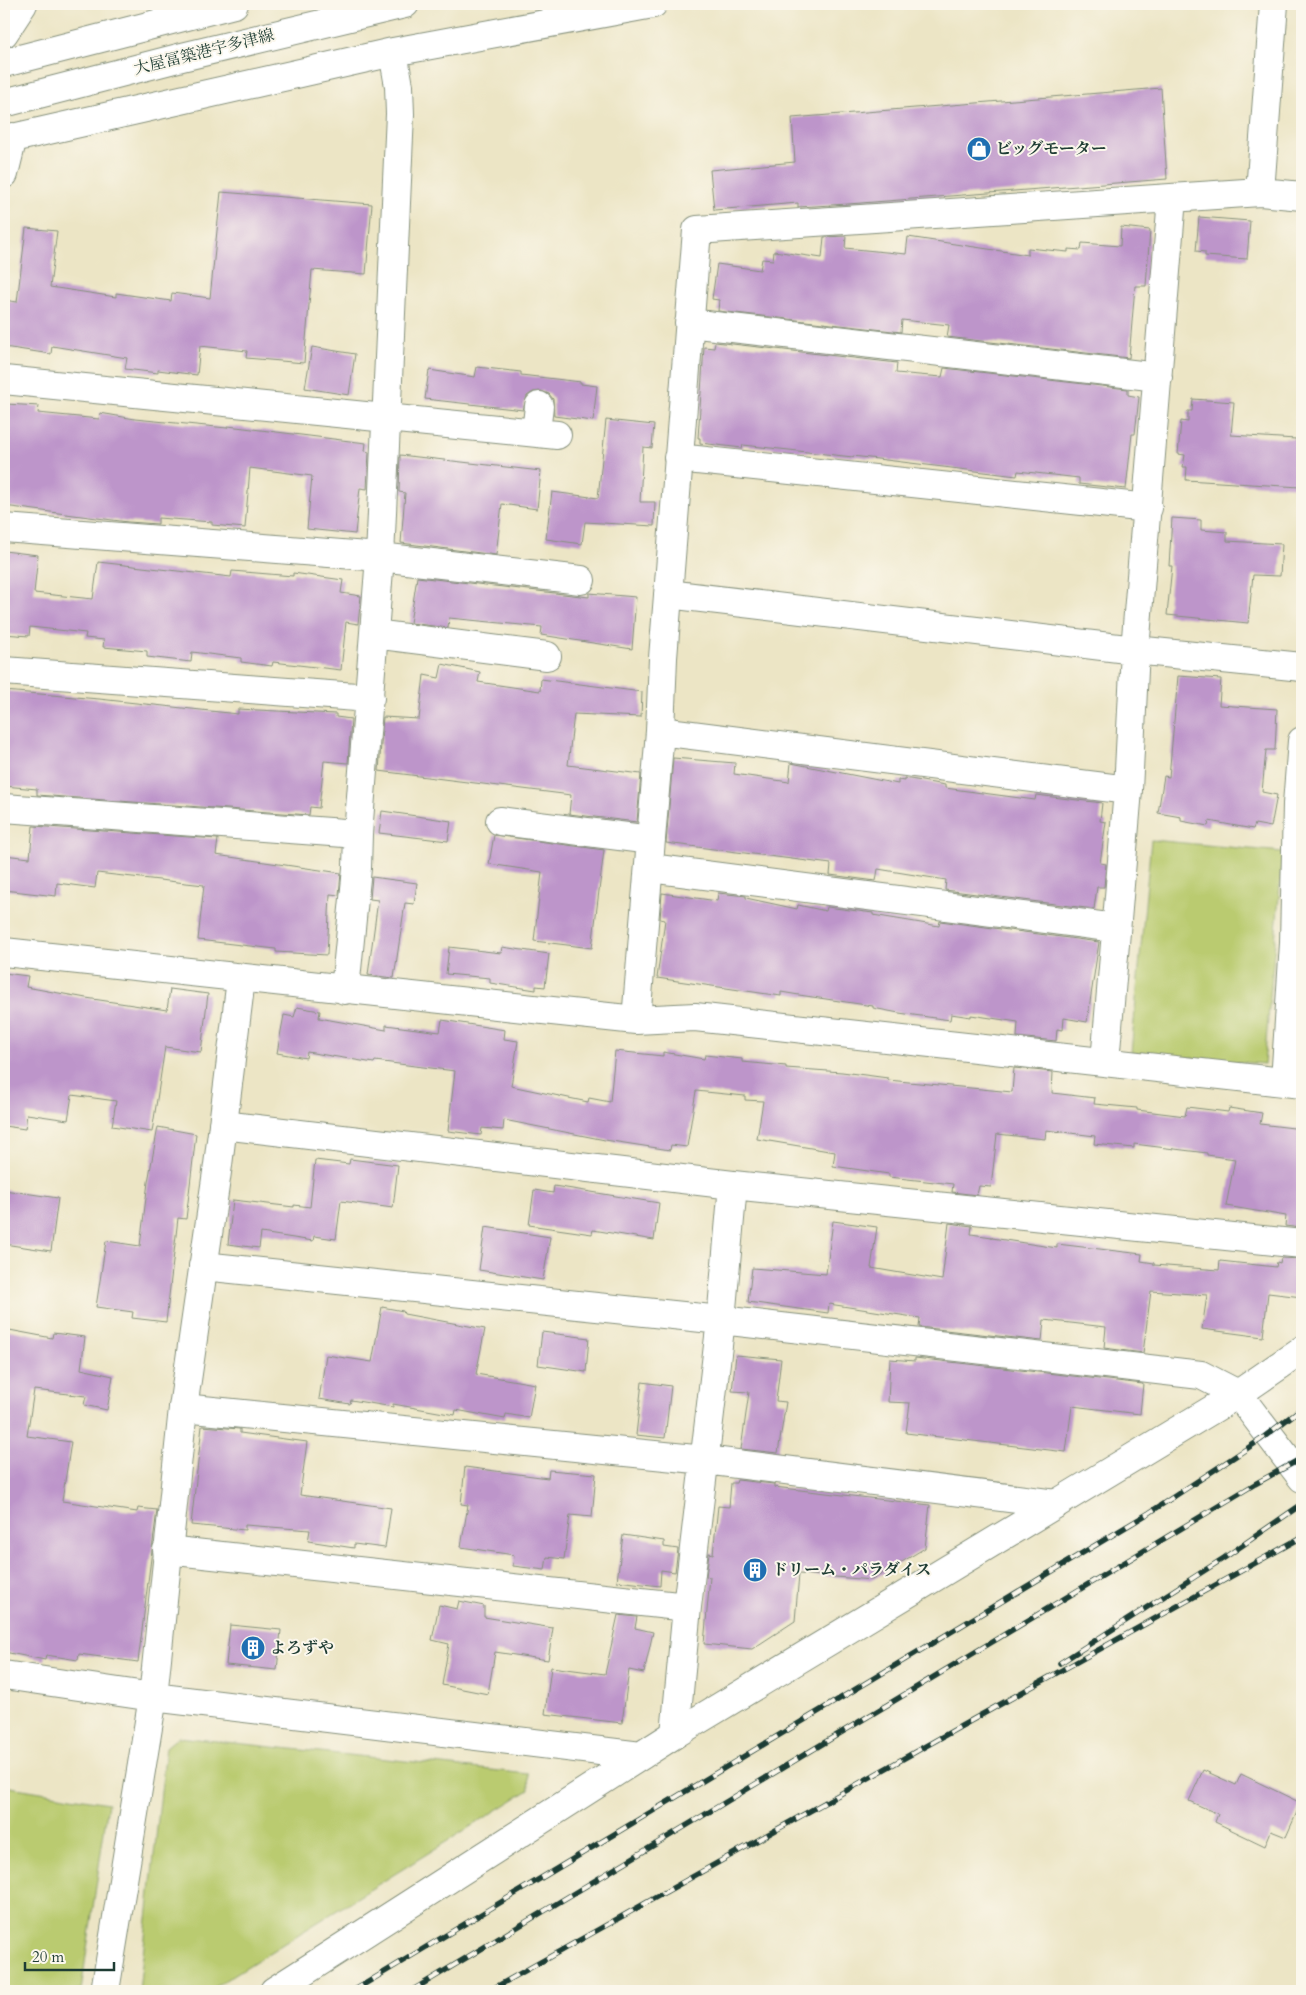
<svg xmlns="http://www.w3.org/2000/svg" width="1306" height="1995" viewBox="0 0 1306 1995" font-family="Cardo,'Noto Serif JP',serif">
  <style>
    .green { fill: #bacb6f; stroke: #6c8452 }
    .building { fill: #bd95ca }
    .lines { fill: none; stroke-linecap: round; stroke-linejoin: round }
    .street-casing { stroke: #86917c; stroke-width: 30 }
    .secondary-casing { stroke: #86917c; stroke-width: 30 }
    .street { stroke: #fff; stroke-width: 28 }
    .secondary { stroke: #fff; stroke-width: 28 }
    .rail-casing { stroke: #1f3d34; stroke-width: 5.5 }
    .rail { stroke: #fbf7ec; stroke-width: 4; stroke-dasharray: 11; stroke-linecap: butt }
    .labels { text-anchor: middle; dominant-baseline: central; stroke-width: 4; stroke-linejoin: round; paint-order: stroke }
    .street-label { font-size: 16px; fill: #1f3d34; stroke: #fbf7ec }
    .poi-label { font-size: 16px; font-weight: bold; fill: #1f3d34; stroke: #fbf7ec; text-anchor: start }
  </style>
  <rect width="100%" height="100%" fill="#fbf7ec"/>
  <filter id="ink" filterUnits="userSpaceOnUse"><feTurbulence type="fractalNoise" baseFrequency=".02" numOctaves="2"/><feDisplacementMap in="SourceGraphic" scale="10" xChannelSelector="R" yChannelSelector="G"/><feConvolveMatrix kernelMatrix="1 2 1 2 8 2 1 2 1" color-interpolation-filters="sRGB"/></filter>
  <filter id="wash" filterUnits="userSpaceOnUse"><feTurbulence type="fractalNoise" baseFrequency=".0096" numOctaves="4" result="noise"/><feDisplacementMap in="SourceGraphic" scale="20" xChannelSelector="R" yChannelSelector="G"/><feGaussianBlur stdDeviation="1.12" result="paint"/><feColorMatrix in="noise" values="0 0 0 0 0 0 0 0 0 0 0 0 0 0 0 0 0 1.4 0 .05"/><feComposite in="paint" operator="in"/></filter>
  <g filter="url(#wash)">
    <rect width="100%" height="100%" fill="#ece5c5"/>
    <path class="green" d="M1151,840l132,12 -19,212 -133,-11z
      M178,1737l350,37 1,16 -321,201h-69l27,-244z
      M4,1786l104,17 -27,188h-77z"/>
    <g id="blocks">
      <path class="building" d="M1161,88l6,91 -319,25 -50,3v-4l-84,7 -4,-40 85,-8 -3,-44z
        M221,192l151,12 -6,70 -54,-4 -8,93 -58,-5 1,-7 -47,-5 -3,29 -39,-5v3l-33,-4 2,-11 -75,-12 -1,8 -47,-7v-47l13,2 9,-74 31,3 -7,56 66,10v-4l55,8 1,-8 38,5z
        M1199,217l51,4 -3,38 -42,-3v-4l-9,-1z
        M1121,227l29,3 -4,56h-11l-6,72 -182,-21 2,-12 -47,-5 -1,12 -183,-21 1,-11 -7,-1 5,-35 43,6 2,-11 11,1 1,-9 48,7 2,-21 22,-1 -1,12 61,6 2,-17 120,18v-7l40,4v-3l13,1 1,-7 38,3z
        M715,342l182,21 -1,10 46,4 2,-9 184,21v6l11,2 -4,37h-3l-6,55 -47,-5v-6l-61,-7 -1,5 -164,-20v1l-110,-12 -1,3 -42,-5v-5h-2l6,-91 10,1z
        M312,347l43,7 -6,41 -44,-7z
        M477,367l44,5v3l60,7v2l16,2 -4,35 -39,-5 -1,-17 -4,-5 -8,-3 -8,1 -6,4 -4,14 -98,-11 4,-29 46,7z
        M1193,399l41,3 -3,33 65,4v3h6l-2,45 -114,-7 1,-13h-4l2,-12 -7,-1 3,-33 7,1v-11h4z
        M6,404l33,2 -1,7 61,6 1,-6 35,6 92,9 1,-2 138,17 -1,8 4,1 -2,37 -7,-1 -5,46 -48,-5 5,-53 -62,-8 -5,60 -33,-3v-3l-54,-4v6l-30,-2 -124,-16v-89z
        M606,420l48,5 -2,23 -9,-1 -3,55h15l-1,24 -69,-4 -3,22 -36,-5 6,-47 46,6z
        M400,455l141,16 -4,38 -35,-5 -6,51 -95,-12 4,-50 -6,-1z
        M1172,518l29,2v10l26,2v9l55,3 -2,32 -27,-1 -5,48 -81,-8 5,-49h-3z
        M4,551l34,4 -4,38 59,6 5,-37 133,15 1,-6 61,5v-3l50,7 -2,13 20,3 -3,28 -12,-2 -5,48 -68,-8 -1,4 -31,-4v-4l-49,-6 -1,10 -44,-5v-6l-44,-4 1,-7 -19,-2 1,-5 -56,-6 -1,9 -25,-2z
        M417,577l172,20v-4l47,4 -4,52 -91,-14 1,-8 -93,-9 -1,10 -38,-5z
        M442,664l38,8 -2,10 62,9 1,-12 101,13 -1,25 -67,-3 -6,51 73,9 -4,48 -68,-8 2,-19 -192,-24 4,-54 36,2 5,-44 15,3z
        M1178,676l43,3 -2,26 58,4 -2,41h-9l-4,42 15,3 -6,32 -16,-3 -2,5 -44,-8 -1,5 -27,-5v-4l-23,-4 6,-37 5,1z
        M4,691l95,8 139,15v-5l98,5v3l15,2 -3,44 -24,-2 -5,47 -9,-1 -1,8 -272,-20v-6l-33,-3z
        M673,758l62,5 -1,11 55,8 2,-19 107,21v-4l6,1v-3l41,7v3l90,12 1,-5 66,8 -2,18 6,1 -6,41 6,1 -2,23h-7l-3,22 -149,-19 1,-10 -68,-11 -2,12 -46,-6 1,-11 -165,-21z
        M382,811l69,10 -3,20 -69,-8z
        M33,826l185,13 -2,16 125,18 -2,22 -9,-1 -3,61 -51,-3v-3l-78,-9 6,-55 -107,-12 -2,15 -38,-5 -1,13 -52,-6v-35l26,3z
        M494,835l110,15 -12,98 -58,-7 8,-69 -53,-8z
        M372,877l45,6 -3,21 -9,-1 -11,75 -26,-3 10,-75 -8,-1z
        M662,893l55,8 1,-8 28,3v2l51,11 1,-4 28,6 1,-4 46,6v2l66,11 1,-5 159,21 -12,80 -23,-4 -1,12 -6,-1 -1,12 -39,-4 1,-15 -47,-7v2l-20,-3 -1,6 -51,-7 -26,-5v-2l-74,-11 -18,-3v4l-124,-18 8,-58 -5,-1z
        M449,947l52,6 1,-6 47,7 -4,33 -9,-1v4l-46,-7v-5l-44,-4z
        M4,973l24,3 -2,11 60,11 81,12 3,-21 38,5 -7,58 -36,-5 -13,85 -40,-6 4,-25 -44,-6 -4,25 -41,-6 -2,15 -21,-3z
        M297,1007l23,4 -1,7 67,12v-5l54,7 2,-12 63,10 -1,9 14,2 -7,45 77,16 1,-4 21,4 5,-51 48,5v-4l41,7 1,-4 37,4v3l44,4v2l56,4 46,6v2l124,12 2,-24 39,4 -1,21 43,5 -1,6 43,4v2l48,6 2,-9 41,5 1,-4 33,5 -2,11 42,5v99l-17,-2 1,-10 -60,-10 9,-47 -28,-4v-2l-73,-9v4l-40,-4 1,-8 -49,-6 -1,9 -48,-5 -6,53 -12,-1 -2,9 -25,-3 1,-8 -64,-7v-3l-56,-8 2,-14 -78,-13 6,-38 -18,-1v-4l-49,-5 -9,56 -16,-2 -1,5 -65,-10 -101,-20 -1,10 -21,-2 -1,7 -33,-4 7,-60 -80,-10 -1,2 -67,-11 -1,6 -29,-5 7,-38 10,2z
        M158,1127l38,7 -10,85 -8,-1 -12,104 -34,-4 1,-6 -37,-5 10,-66 34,5 8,-64z
        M350,1159l48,6 -5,43 -52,-7 -5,38 -22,-3 -1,5 -52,-8 -2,15 -31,-4 5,-44 61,7v-2l16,2 5,-47 34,4z
        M554,1186l105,17 -5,37 -61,-10 -1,4 -63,-9 5,-35 19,3z
        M4,1190l54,8 -7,53 -47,-7z
        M833,1221l44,6 -6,41 71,12 7,-57 23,3 -1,8 21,3v1l65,10v-4l85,10 -1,7 13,2v2l65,5 1,-9 56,6 1,-5 3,1 1,-5 21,1v38l-34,-4 -5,44 -61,-8 5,-34 -56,-4 -8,62 -39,-5 2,-21 -62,-7 -2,21 -123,-14 1,-9 -91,-14 -1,9 -80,-11 4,-34 74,6z
        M485,1227l65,10 -7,43 -64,-10z
        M382,1307l21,4 1,3 81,15 -9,45 59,10 -6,34 -23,-4 -1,5 -49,-9 -1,5 -62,-11v3l-42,-7 -1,4 -31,-5 7,-44 46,7z
        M4,1329l48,9 1,-5 32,4 -4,32 32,7 -6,34 -23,-5 2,-9 -52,-6 -7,46 44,6 -9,59 75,11 1,-4 19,2 -19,152 -59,-8 -1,6 -32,-5 -1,5 -41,-8z
        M542,1332l47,6 -3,34 -48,-7z
        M736,1355l45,4 -5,42 10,1 -8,51 -37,-4 8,-57 -17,-1z
        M915,1358l228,26 -3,30 -68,-8 -6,46 -160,-19 4,-30 -22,-1 2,-43 25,2z
        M642,1382l29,4 -6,52 -29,-3z
        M202,1426l38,3v4l67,9 -7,53 91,13 -6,40 -31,-4v4l-46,-7 2,-11 -65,-5v5l-54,-5z
        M465,1467l83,11 1,-8 47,4 -4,43 -22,-2 -6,44 -17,-2 -2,13 -32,-4 1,-11 -53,-8 7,-42 -7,-1z
        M737,1480l37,4v3l156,18 -5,43 -53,32 -73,-6 -4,47 -43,28 -48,-5 6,-67 -4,-1 3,-23 4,1 5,-48 11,1 2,-24h5z
        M623,1535l41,6v6l14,2 -3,23 -14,-2 -1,16 -43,-5z
        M459,1601l25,5v11l69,11 -5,32 -53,-8 -7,42 -46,-9 7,-41 -17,-4 7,-35 18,4z
        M618,1615l19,2 -2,11 18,4 -9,41 -15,-3 -7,53 -77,-9 6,-47 54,7z
        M230,1625l51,5 -4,40 -51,-5z
        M1203,1770l33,15 5,-11 60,29 -15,34 -15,-6 -6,15 -50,-24 3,-8 -29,-13z"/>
    </g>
  </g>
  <g filter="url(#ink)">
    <use href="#blocks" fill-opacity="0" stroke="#86917c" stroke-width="1"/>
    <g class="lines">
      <defs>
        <path id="street" d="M4,140l389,-88 260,-48
          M4,174l9,-37
          M1260,192l14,-188
          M689,323l469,54
          M4,380l553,55
          M536,432l3,-26
          M678,458l470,50
          M4,528l376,29 201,23
          M668,594l467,56 167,17
          M374,634l173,22
          M4,671l366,27
          M660,731l468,59
          M4,808l354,26
          M500,821l151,19
          M650,868l466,60
          M4,952l632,68 59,-3 607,67
          M345,990l12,-122 1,-34 22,-277 20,-443 -1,-28 -6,-34
          M636,1020l24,-289 3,-73 34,-428 563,-38 42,4
          M1105,1062l23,-272 7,-140 37,-452
          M1285,1082l9,-139 3,-139 5,-63
          M223,1125l510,60 569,59
          M203,1266l518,54 480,55 37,19
          M183,1408l522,52 351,44
          M167,1550l520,57
          M675,1734l12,-127 34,-287 12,-135"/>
        <path id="secondary" d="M4,33l19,-29
          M4,63l230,-59
          M4,103l178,-46 223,-53
          M1238,1394l64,84
          M4,1675l149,22 488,59
          M105,1991l48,-294 30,-289 35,-243 23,-186
          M274,1991l401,-257 563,-340 64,-44"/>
      </defs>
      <use href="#street" class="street-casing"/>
      <use href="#secondary" class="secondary-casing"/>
      <use href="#street" class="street"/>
      <use href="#secondary" class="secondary"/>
      <defs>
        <path id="rail" d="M1060,1663l164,-105 78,-54
          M353,1991l796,-478 111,-73 42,-32
          M411,1991l844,-507 47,-26
          M489,1991l492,-276 321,-178"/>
      </defs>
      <use href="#rail" class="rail-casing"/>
      <use href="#rail" class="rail"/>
    </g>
  </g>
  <defs>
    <symbol id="shop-disc" viewBox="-11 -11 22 22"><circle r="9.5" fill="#1f6fb2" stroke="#fbf7ec"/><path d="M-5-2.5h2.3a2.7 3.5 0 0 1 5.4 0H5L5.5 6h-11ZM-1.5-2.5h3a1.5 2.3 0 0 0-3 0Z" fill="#fff"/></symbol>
    <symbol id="building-disc" viewBox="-11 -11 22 22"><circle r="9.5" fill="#1f6fb2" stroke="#fbf7ec"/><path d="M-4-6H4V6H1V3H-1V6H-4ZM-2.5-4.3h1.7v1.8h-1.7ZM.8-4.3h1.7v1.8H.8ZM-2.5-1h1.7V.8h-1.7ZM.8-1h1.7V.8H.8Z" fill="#fff"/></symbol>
  </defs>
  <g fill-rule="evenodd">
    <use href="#shop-disc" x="965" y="135" width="28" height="28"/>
    <use href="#building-disc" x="741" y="1556" width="28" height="28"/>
    <use href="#building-disc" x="239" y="1634" width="28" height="28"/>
  </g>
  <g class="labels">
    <g class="street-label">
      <text transform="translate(204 52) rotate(-14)">大屋冨築港宇多津線</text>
    </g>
    <g class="poi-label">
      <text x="996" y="149">ビッグモーター</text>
      <text x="772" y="1570">ドリーム・パラダイス</text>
      <text x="270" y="1648">よろずや</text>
    </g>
  </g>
  <rect width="1306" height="1995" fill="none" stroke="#fbf7ec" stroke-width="20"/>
  <path d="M25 1962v8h89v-8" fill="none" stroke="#1f3d34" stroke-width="2.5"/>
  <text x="32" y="1962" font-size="15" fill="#1f3d34" stroke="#fbf7ec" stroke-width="4" paint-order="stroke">20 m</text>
</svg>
